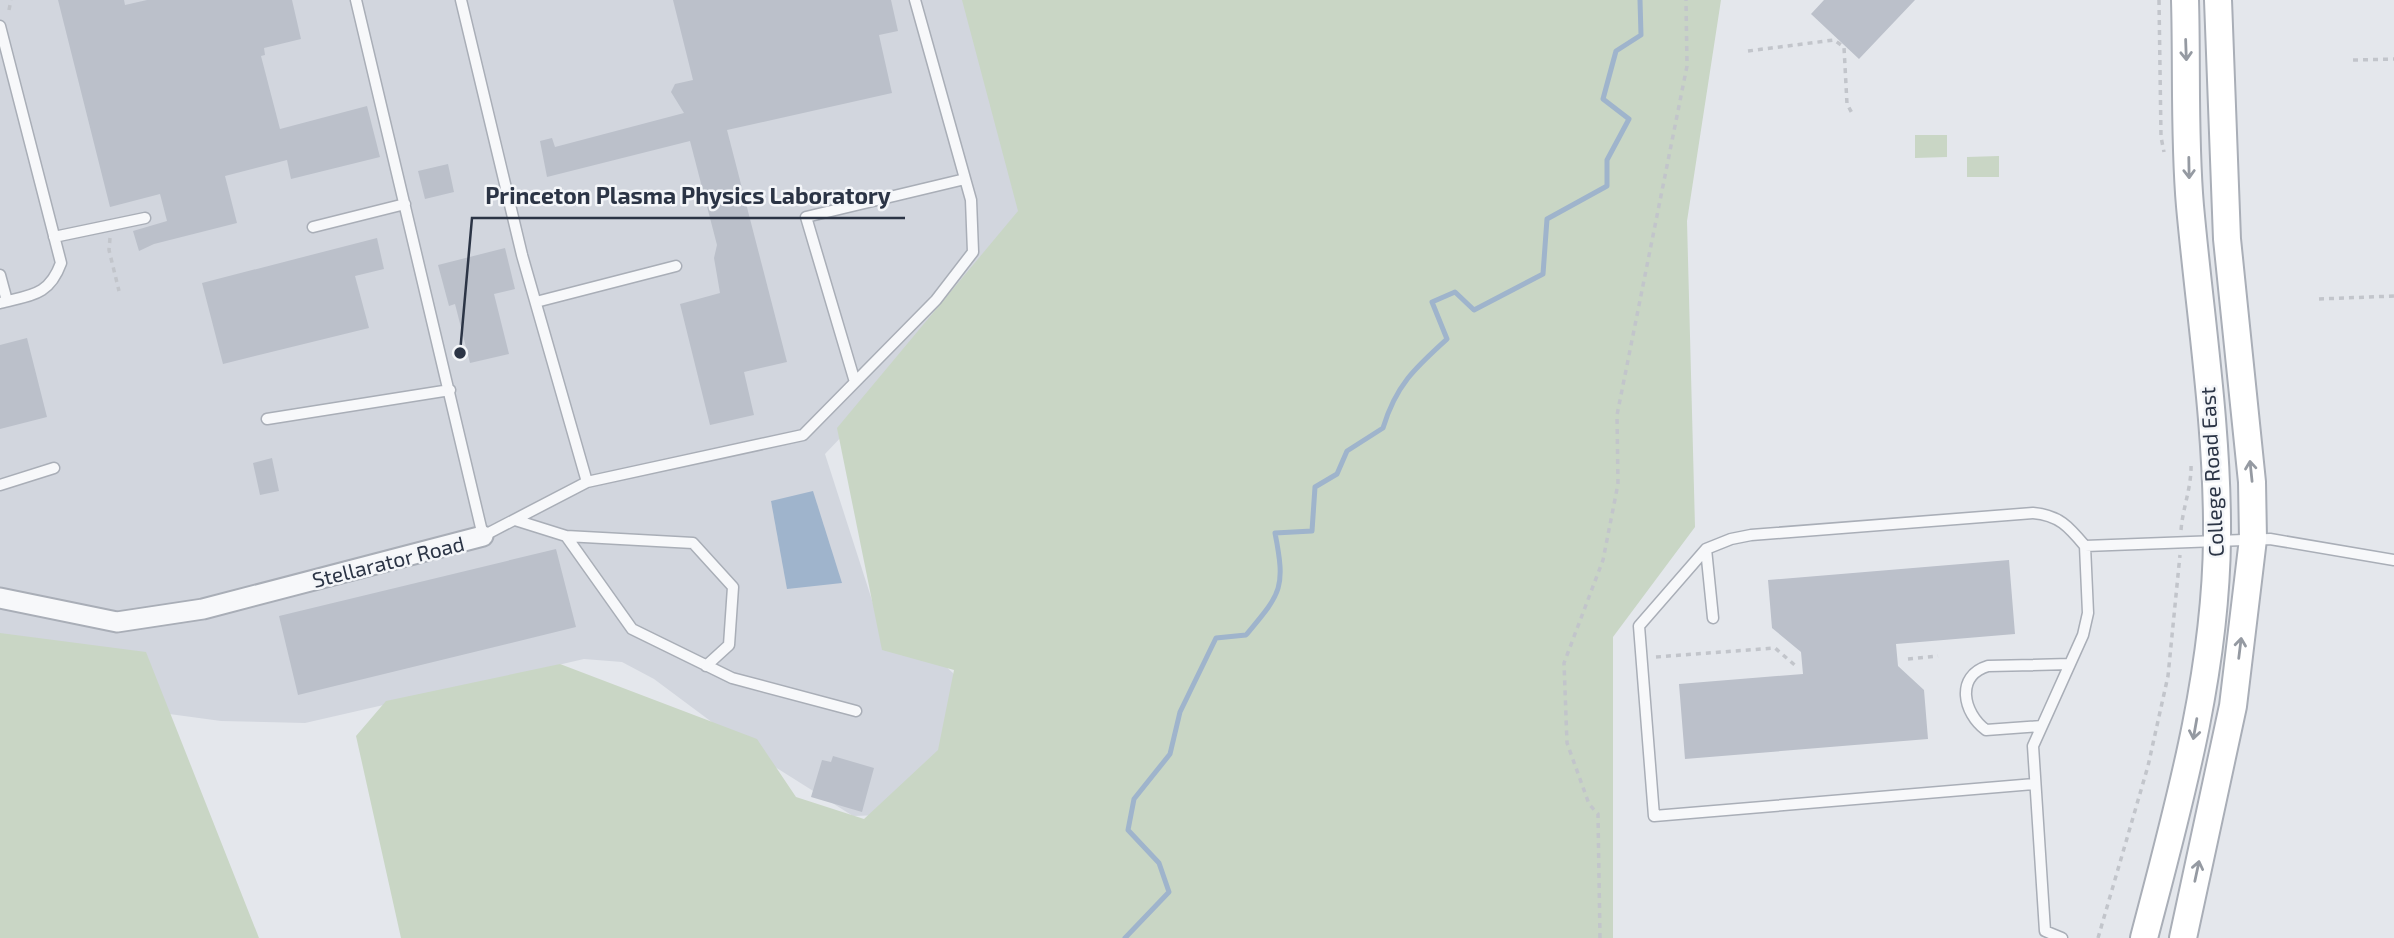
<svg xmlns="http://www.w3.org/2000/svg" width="2394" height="938" viewBox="0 0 2394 938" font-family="'Exo 2',sans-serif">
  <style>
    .built { fill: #d2d6de }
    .green { fill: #c9d6c5 }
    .water { fill: #9fb4cc }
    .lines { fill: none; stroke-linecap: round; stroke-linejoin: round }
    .stream { stroke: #9fb4cc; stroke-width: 5 }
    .building { fill: #bbc0ca }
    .lane-casing { stroke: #a9aeb7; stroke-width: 13 }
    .street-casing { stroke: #a9aeb7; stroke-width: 23 }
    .secondary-casing { stroke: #a9aeb7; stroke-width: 30 }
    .path { stroke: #c2c5cb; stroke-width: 3.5; stroke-dasharray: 5 5; stroke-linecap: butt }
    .lane { stroke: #f7f8fa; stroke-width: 10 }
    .street { stroke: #f7f8fa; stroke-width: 19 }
    .secondary { stroke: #fff; stroke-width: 26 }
    .oneway { stroke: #959aa2 }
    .labels { text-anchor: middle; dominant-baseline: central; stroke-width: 5; stroke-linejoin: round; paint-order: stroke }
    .street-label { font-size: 21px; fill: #2b3445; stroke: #f4f6f9 }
    .leader { fill: none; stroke: #2b3445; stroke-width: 2.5 }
    .callout-dot { fill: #2b3445; stroke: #f4f6f9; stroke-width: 2.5 }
    .callout-label { font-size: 23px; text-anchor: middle; font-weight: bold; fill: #2b3445; stroke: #f4f6f9; stroke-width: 5; stroke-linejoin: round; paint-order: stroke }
  </style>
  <rect width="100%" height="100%" fill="#e4e7ec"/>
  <path class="built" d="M0,0h1092l-76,253 -191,201 54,168 40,20 34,31 15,33 3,45 -88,64 -30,1 -97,-61 -102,-76 -32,-17 -38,-3 -279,64 -84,-2 -59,-8 -162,-41z"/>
  <path class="green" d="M962,0h759l-34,221 8,306 -82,110v301h-1212l-45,-202 30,-35 174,-37 197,75 39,58 68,22 74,-69 16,-80 -72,-20 -45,-222 181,-217z
    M1947,135v22l-32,1v-23z
    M1999,156v21h-32v-20z
    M0,633l146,19 113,286h-259z"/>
  <path class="water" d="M813,491l29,92 -55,6 -16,-88z"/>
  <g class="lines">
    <path class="stream" d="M1125,938l44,-46 -10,-29 -31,-33 6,-31 36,-45 10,-42 36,-74 30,-3c35,-42 40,-46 29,-102l37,-2 3,-44 22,-13 10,-23 36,-23c13,-43 32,-60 64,-89l-15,-37 23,-10 19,18 69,-36 4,-55 60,-33v-26l22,-41 -26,-20 13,-48 25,-16 -1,-35"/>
  </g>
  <path class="building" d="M58,0h66l1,5 22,-5h145l9,39 -37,9 1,7 -4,1 19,73 87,-23 13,51 -89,22 -4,-19 -62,16 12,47 -83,21 -15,7 -6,-20 34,-10 -7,-27 -50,13z
    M673,0h218l7,31 -19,4 13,58 -165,37 60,232 -43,10 10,43 -44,10 -30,-121 40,-11 -6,-35 3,-13 -27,-104 -143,36 -7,-36 12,-3 3,9 129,-34 -13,-21 4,-8 18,-4z
    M1824,0h91l-56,59 -48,-45z
    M448,164l6,28 -29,7 -7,-28z
    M377,238l7,31 -29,7 14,52 -146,36 -21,-81z
    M505,248l10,41 -21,5 15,60 -39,9 -15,-59 -6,2 -11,-41z
    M27,338l20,79 -47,12v-84z
    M272,458l7,33 -19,4 -7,-32z
    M556,549l20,78 -278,68 -19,-79z
    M2009,560l6,74 -119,10 2,22 26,24 4,49 -243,20 -6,-75 124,-10 -2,-22 -29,-24 -4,-48z
    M833,756l41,12 -12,44 -51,-15 11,-37 9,2z"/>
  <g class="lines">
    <defs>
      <path id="lane" d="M356,0l127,536 104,-54 216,-47 133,-135 37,-48 -2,-52 -56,-200
        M461,0l61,255 65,227
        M0,26l61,237c-12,33 -30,32 -61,40
        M313,227l92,-23
        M54,237l91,-19
        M0,275l7,26
        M536,302l140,-36
        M855,382l-49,-165 159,-38
        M267,419l183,-29
        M0,485l54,-17
        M515,520l51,16 66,93 100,49 124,33
        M566,536l127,7 40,44 -4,58 -23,21
        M1706,549l7,69
        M2042,726l-56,4c-23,-17 -31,-54 2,-64l82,-2
        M2035,784l-381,32 -15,-190 67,-77 25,-10 20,-4 282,-22c26,2 36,14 52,33
        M2062,938l-17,-7 -12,-185 50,-111 5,-22 -3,-67 185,-7 124,21"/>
      <path id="street" d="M0,598l117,24 86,-13 280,-73"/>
      <path id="secondary" d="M2144,938c34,-130 72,-264 73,-400 1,-110 -17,-222 -27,-332 -6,-68 -3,-138 -5,-206
        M2183,938l50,-232 20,-167 -1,-57 -25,-243 -9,-239"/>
    </defs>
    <use href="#lane" class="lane-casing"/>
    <use href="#street" class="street-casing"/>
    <use href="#secondary" class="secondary-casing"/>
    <path class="path" d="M2159,0l2,137 3,15
      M9,10l2,-10
      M1748,51l86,-11 10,7 3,57 6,11
      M2353,60l41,-1
      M110,238l-1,12 10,41
      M2319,299l75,-3
      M2181,530c2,-24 11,-43 10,-68
      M1656,657l119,-9 22,19
      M1908,659l30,-3
      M1600,938l-2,-124 -9,-10 -22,-61 -3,-80 39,-103 15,-76 -1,-69 70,-349 -1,-66
      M2098,938l50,-172 20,-90 12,-121"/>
    <use href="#lane" class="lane"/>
    <use href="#street" class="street"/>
    <use href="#secondary" class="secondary"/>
  </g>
  <defs><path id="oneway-shaft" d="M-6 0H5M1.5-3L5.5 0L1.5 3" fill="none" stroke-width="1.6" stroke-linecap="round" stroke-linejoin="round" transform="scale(1.75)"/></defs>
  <g class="oneway">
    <use href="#oneway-shaft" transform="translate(2186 50) rotate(88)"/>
    <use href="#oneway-shaft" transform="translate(2189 168) rotate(89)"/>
    <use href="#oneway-shaft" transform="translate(2251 471) rotate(-96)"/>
    <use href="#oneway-shaft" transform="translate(2240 648) rotate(-83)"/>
    <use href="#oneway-shaft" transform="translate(2195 729) rotate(100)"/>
    <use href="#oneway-shaft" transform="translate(2197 871) rotate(-78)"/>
  </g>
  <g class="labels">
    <g class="street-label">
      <text transform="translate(2211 472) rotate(-93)">College Road East</text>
      <text transform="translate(388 561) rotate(-14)">Stellarator Road</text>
    </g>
  </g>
  <path class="leader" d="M460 353L472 218H905"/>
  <circle class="callout-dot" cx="460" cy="353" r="7"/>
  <g class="callout-label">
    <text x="688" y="204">Princeton Plasma Physics Laboratory</text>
  </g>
</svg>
